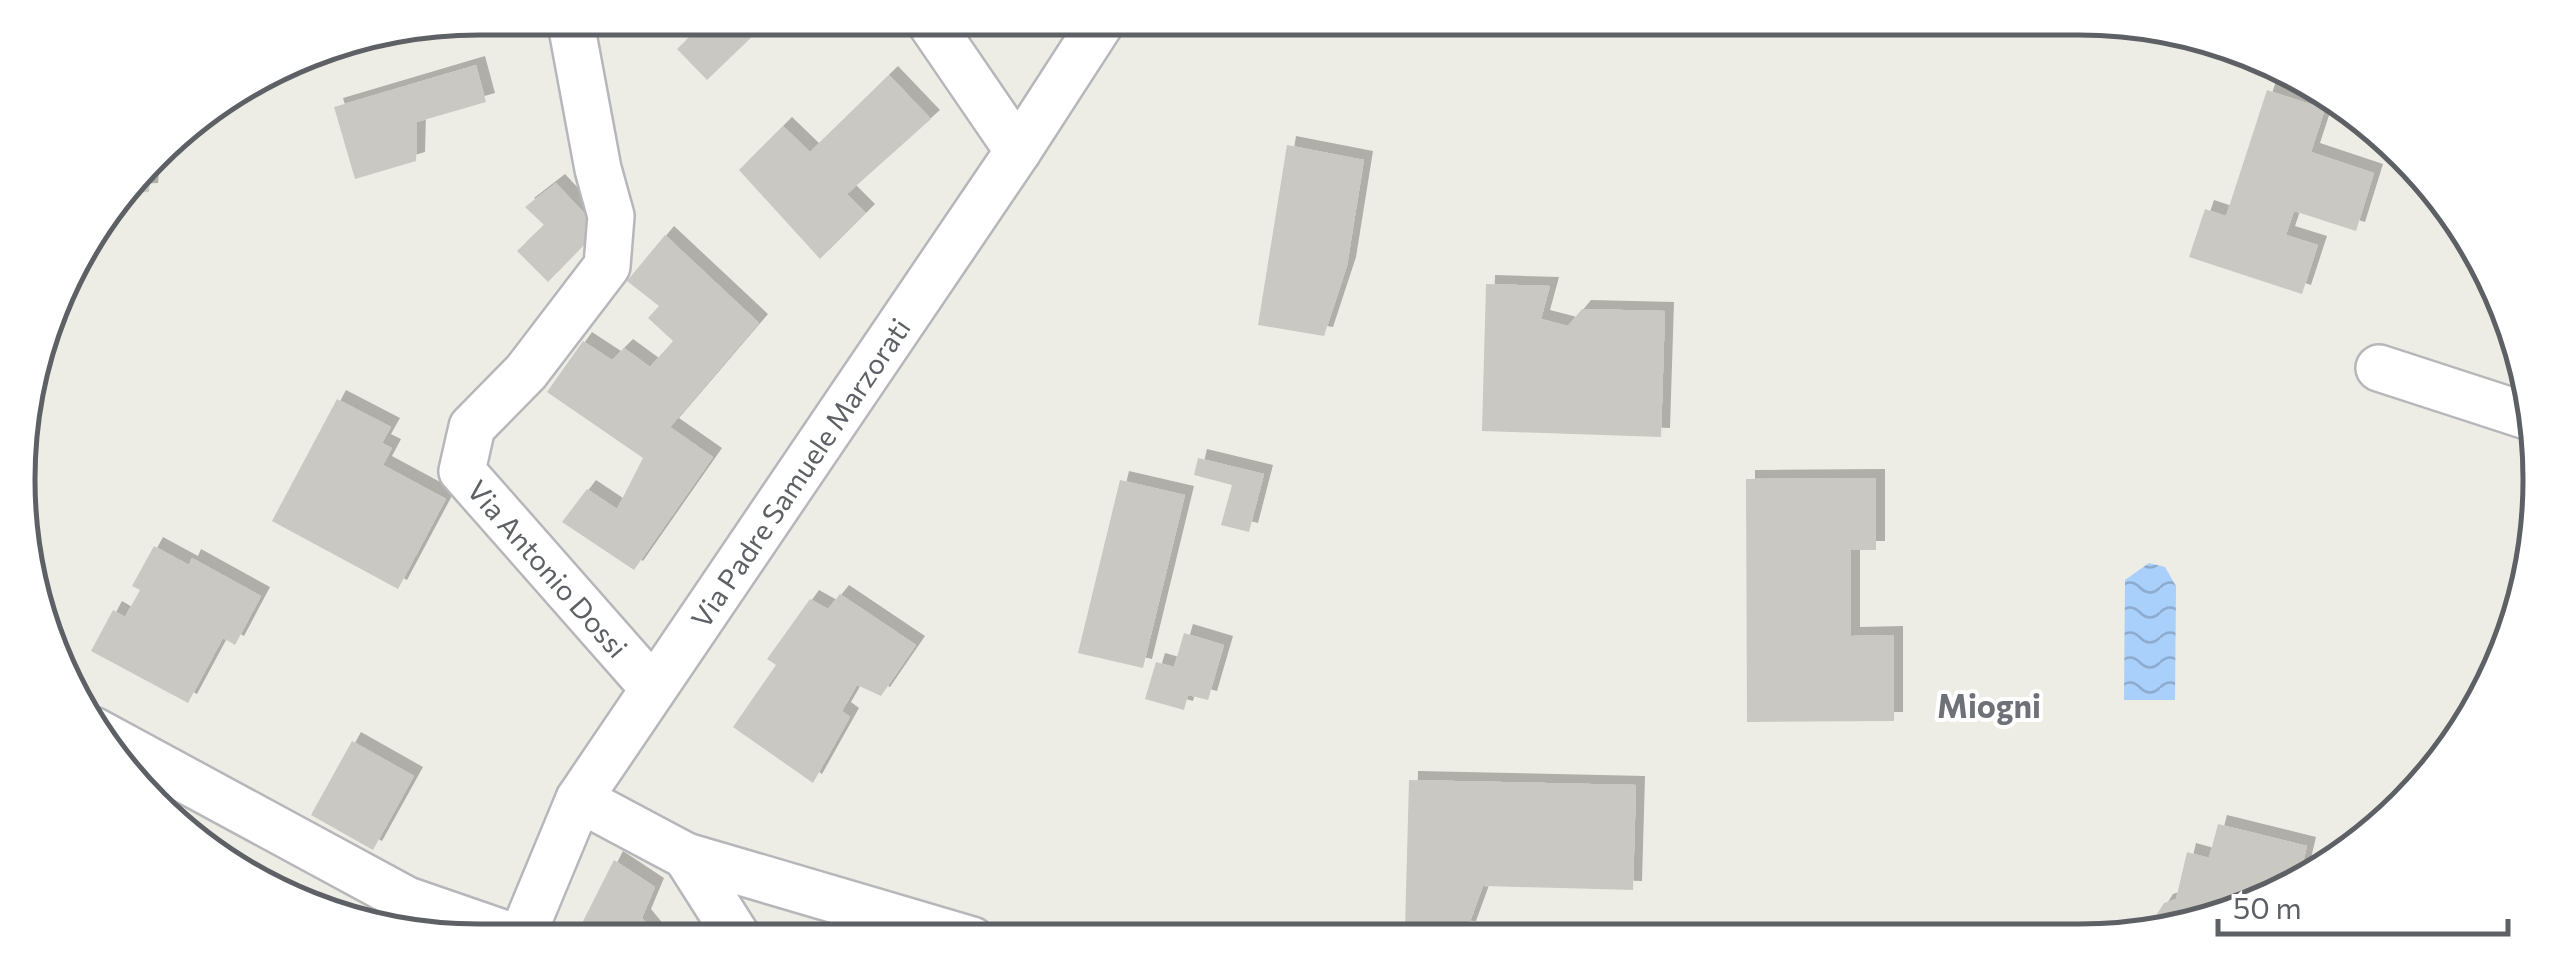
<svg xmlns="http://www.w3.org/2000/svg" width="2558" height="959" viewBox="0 0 2558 959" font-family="Commissioner,sans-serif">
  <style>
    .water { fill: url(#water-waves) }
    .building { fill: #cac8c2; filter: url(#shadow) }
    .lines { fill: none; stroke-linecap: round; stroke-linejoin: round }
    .minor-casing { stroke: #b5b7bb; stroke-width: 50 }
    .minor { stroke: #fff; stroke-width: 45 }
    .labels { text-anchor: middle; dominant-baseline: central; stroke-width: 8; stroke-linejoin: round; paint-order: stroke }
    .street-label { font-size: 28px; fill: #5d6065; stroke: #fff }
    .quarter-label { font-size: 32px; font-weight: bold; fill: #6e7177; stroke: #fff }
    .rim { fill: none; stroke: #5d6065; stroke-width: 5 }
  </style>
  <defs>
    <pattern id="water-waves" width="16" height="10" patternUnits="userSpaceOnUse" patternTransform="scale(2.5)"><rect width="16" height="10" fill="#a9cffb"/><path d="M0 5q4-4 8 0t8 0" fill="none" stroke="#8dabcf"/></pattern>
    <filter id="shadow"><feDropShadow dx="9" dy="-9" stdDeviation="0" flood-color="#0004"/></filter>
  </defs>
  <rect width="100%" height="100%" fill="#eeede5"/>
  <path class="water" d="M2149,563l16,4 11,19 -1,114h-51l1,-120z"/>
  <path class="building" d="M709,18h41l11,10 -54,52 -30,-31z
    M765,18h40l-20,18z
    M476,65l10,37 -69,20 -1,39 -61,18 -21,-72z
    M889,75l42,44 -84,75 19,19 -46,46 -81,-89 44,-44 27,26z
    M2267,90l58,19 -14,43 63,21 -18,58 -62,-20 -8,24 32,10 -16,49 -113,-37 16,-48 21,7z
    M211,111l4,5 -55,34 15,-18z
    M1287,145l77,15 -17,106 -23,70 -66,-11z
    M152,160l-3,32 -24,1z
    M556,183l43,46 -51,53 -31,-31 27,-26 -19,-18z
    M665,235l94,88 -89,104 43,30 -79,113 -72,-48 25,-33 30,20 26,-51 -96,-66 36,-51 29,19 12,-12 26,19 23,-26 -25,-23 11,-12 -32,-25z
    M1486,284l64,2 -9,33 27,7 14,-17 83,2 -4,126 -179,-6z
    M337,399l54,28 -9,16 10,5 -9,17 63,34 -48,90 -126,-68z
    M1198,458l66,16 -15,58 -28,-7 11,-40 -38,-10z
    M1876,478v72h-25v86l43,-1v86l-147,1 -1,-243z
    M1120,480l65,15 -42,173 -65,-15z
    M154,546l35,19 3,-7 69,38 -26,49 -12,-7 -35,65 -97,-52 22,-41 12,7 15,-27 -8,-4z
    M840,594l76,51 -35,51 -24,-11 -15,26 8,6 -37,66 -80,-56 43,-62 -9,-6 43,-60 18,10z
    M1184,633l40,12 -16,55 -20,-5 -4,15 -39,-11 11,-37 18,5z
    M352,741l62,35 -41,74 -62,-35z
    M1409,780l227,5 -3,105 -150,-4 -16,44 -62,-2z
    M2218,824l89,22 -8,34 -43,26 -95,26 -6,-15 9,-14 12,-4 11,-47 22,6z
    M614,860l41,27 -13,31 19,23h-88z"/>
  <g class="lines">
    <defs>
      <g id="minor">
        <path id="s1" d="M570,18l28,151 13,47 -4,50 -81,106 -54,55 -10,44 191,217"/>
        <path d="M927,18l91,133"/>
        <path d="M2379,368l157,51"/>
        <path d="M93,730l314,170 113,39"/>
        <path d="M579,799l107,57 54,85"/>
        <path d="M686,856l286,84"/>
        <path id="s2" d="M520,941l59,-142 439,-648 86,-133"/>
      </g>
    </defs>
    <use href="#minor" class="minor-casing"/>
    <use href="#minor" class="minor"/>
  </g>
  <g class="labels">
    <g class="street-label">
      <text stroke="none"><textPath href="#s2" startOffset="548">Via Padre Samuele Marzorati</textPath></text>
      <text stroke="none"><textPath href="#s1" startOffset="638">Via Antonio Dossi</textPath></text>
    </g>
    <g class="quarter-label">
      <text x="1989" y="705">Miogni</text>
    </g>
  </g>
  <path d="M0 0H2558V959H0ZM479 35H2079A444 444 0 0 1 2523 479V480A444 444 0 0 1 2079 924H479A444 444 0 0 1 35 480V479A444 444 0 0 1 479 35Z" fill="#fff" fill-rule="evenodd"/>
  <path class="rim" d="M479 35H2079A444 444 0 0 1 2523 479V480A444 444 0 0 1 2079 924H479A444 444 0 0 1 35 480V479A444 444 0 0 1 479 35Z"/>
  <path d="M2218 919v15h290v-15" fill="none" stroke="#5d6065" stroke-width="5"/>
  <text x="2233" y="919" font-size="30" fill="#5d6065" stroke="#ffffff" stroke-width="8" paint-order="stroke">50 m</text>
</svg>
